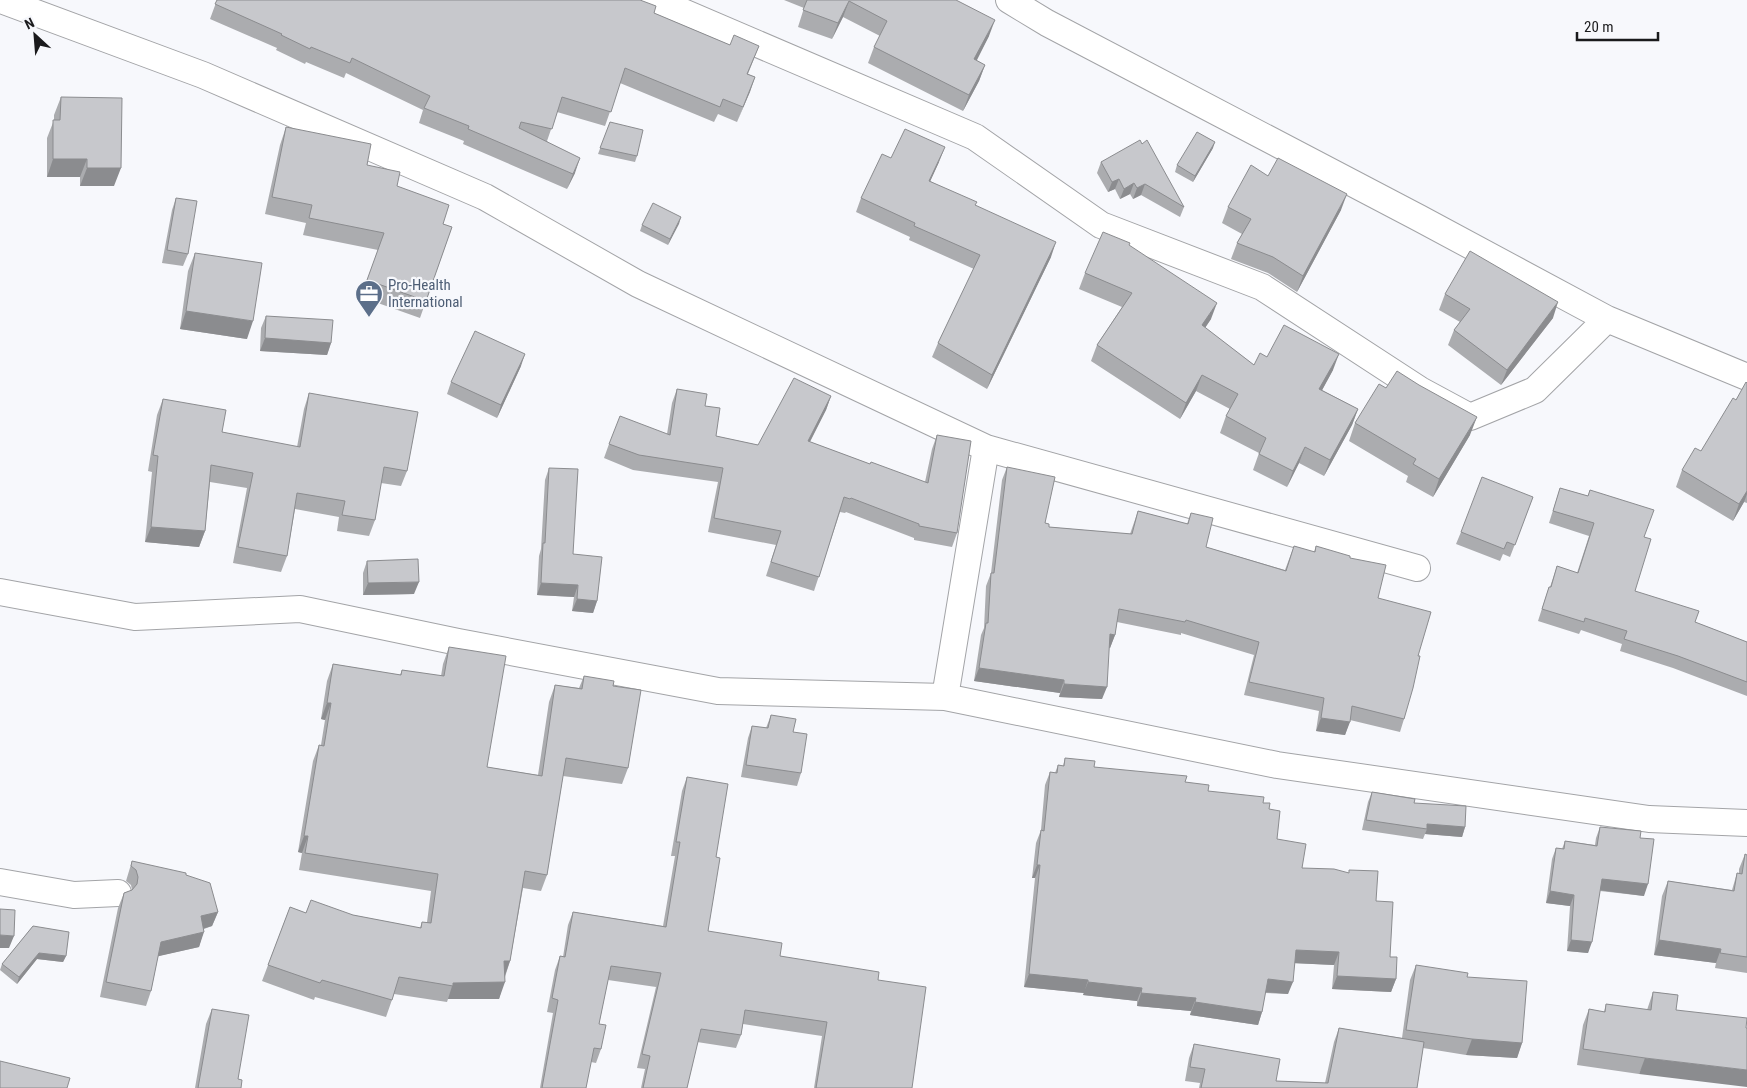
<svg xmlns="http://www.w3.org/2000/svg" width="1747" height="1088" viewBox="0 0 1747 1088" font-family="'Roboto Condensed',sans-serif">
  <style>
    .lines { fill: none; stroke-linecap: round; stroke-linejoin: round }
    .minor-casing { stroke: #a3a4a7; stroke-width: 28 }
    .minor { stroke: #fff; stroke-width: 26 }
    .wall { fill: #abacaf }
    .shaded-wall { fill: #8b8c8f }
    .building { fill: #c7c8cc; stroke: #8b8c8f }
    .labels { text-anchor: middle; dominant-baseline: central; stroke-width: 4.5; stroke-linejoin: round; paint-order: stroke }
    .service-label { font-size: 15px; fill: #4e5e75; stroke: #f7f8fc; text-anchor: start }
  </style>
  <rect width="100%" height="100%" fill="#f7f8fc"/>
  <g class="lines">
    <defs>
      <path id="minor" d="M1,0l202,75 282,122 153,87 348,164 431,120
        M655,0l320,137 126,88 161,62 158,103 50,27 65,-27 72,-71
        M1009,0l38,23 372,195 188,101 140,58
        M0,592l135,25 165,-8 158,33 260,49 227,6 41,-249
        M945,697l332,68 372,54 98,4
        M0,882l74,13 44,-2"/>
    </defs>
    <use href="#minor" class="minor-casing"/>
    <use href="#minor" class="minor"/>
  </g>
  <path class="wall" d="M217,0l437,13 76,32 29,1 -11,28 7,3 -18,45 -19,-8 -4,8 -94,-39 -15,43 -48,-14 -10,29 28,32 -8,16 -104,-45 1,-3 -45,-18 4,-13 -77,-37 -2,5 -38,-16 -1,2 -29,-14 1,-2 -67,-29z
    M784,0h172l33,36 -13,24 9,5 -6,16 -16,30 -95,-48 6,-16 6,-11 -37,-19 -11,22 -34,-12 6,-19z
    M61,97l53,89h-34v-9h-33v-39l7,-18v-5z
    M610,122l27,34 -2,6 -37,-8z
    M286,127l81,38 76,59 9,3 -32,91 -59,-21 17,-47 -75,-15 3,-12 -41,-9 15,-69z
    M1142,144l42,63 -4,10 -39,-22 -8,4 -3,-5 -10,5 -5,-10 -7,3 -11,-19 4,-11z
    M1213,148l-20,34 -18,-10 2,-7z
    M891,158l48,4 -9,19 45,24 76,52 -64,132 -55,-32 6,-14 36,-74 -65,-29 1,-3 -54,-25 5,-14z
    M1268,176l73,34 -44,82 -29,-19 -37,-14 6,-16 5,-9 -20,-11 6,-16z
    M176,198l12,56 -5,12 -21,-3 10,-53z
    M681,217l-13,28 -28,-14 2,-6z
    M1129,246l82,73 -6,9 49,37 13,-8 66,13 -11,20 36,19 -6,16 -28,51 -25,-13 -12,24 -34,-17 6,-17 -39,-20 6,-17 4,-7 -34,-18 -16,28 -89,-58 6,-16 25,-38 -43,-18 6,-16z
    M195,253l52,86 -67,-10 8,-58z
    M1445,294l108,24 -52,67 -53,-40 6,-15 6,-8 -21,-12z
    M266,316l65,27 -4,12 -67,-4 1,-23z
    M521,366l-24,52 -50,-24 4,-12z
    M1747,383v120l-3,-1 -11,19 -57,-34 6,-17 19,-19 35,-51z
    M1419,385l51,50 -37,62 -27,-15 2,-6 -59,-35 6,-18 31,-35z
    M677,389l28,17 11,30 42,9 73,-49 -5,14 -16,32 60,22 55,18 7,-33 5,-14 20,98 -5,14 -38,-7v-2l-68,-26 -1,1 -5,-1 -26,79 -48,-15 10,-31 -68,-13 10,-50 -85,-12 -29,-12 5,-14 58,-10 5,-31z
    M309,393l98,78 -6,15 -20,-3 -6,37 -6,16 -32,-5 2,-14 -44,-8 -8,47 -6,16 -48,-9 14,-75 -37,-6 -5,49 -6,16 -54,-5 7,-70 -4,-1 9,-56 6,-16 59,33 75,15 7,-38z
    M1007,467l38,56 4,4 81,7 8,-23 49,13 4,-11 15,34 79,23 9,-24 20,6 2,-6 34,12 68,98 -14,63 -4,13 -50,-12 -5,15 -29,-4 3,-20 -75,-16 10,-40 -73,-22v2l-64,-13 -2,13 -5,13 -1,-1 -7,52 -43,-2 1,-4 -86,-12 7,-46 3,-7 2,-42 5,-13 11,-93z
    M549,468l24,86 24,47 -4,12 -21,-2 2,-14 -37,-2 2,-39 2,-7 4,-69z
    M1560,488l28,8 2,-6 54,47 -9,54 60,31 52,20v54l-74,-28 -53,-17 2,-7 -41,-14 -2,4 -41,-13 7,-22 4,-12h1l7,-21 20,7 12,-37 -40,-13z
    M1533,497l-23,60 -7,-3 -3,7 -44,-17 5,-12z
    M367,561l47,33 -51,1v-22z
    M449,647l38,120 51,8 11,-73 6,-17 24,3 5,-12 29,10 15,82 -6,16 -59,-8 -16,99 -6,16 -18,-3 -13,73 -5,16 -6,22h-51l-1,3 -53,-8 -8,23 -71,-20 -1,3 -52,-19 28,-74 16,6 47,2 67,13 2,-6h5l4,-31 -132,-21 3,-17 -4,-1 15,-91 6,-16h2l4,-25 -4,-1 6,-38 6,-17 67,11 2,-5 39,6 2,-12z
    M771,715l22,17 8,41 -4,13 -56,-9 7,-39 4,-12 14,2z
    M1065,758l29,9 91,15 23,9 55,12 6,6 8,30 25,29 74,33 20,78 -5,13 -59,-3 2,-24 -40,-2 -6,31 -23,-1 -3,19 -4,13 -68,-10 1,-4 -54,-5v-5l-54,-6 1,-2 -60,-6 11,-109h-3l4,-35 5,-13 4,-45 5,-13 5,1 3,-8 5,1z
    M687,777l29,80 -8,74 72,25 98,24 34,108h-98l8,-52 -79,-12 -2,11 -5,13 -39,-6 -10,46h-46l4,-19 -8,-1 19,-81 -48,-7 -9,44 2,25 -5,14 -5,-1 -5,26h-46l13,-75 -6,-1 8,-42 5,-14 3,1 5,-32 5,-13 90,14 12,-70h-4l11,-65z
    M1372,792l42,11 51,24 -3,10 -37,-3 -2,5 -61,-9 6,-28z
    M1600,827l40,11 4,58 -44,-5 -12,62 -21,-2 3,-45 -24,-3 6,-44 4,-11 6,1 3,-8 30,4 1,-7z
    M1745,854l2,1v118l-32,-5 1,-5 -62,-8 8,-59 6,-15 64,9 5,-17 2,1v-5z
    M132,861l54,14 32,37 -6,14 -8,3 -5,18 -41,9 -7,35 -5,15 -46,-9 18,-89 6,-15 8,-3 -1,-5 -5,-4z
    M33,926l33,30 -3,6 -26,-3 -20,25 -17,-14 2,-6z
    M1416,965l51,12 55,66 -5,15 -51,-3 -43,-7 -6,40h-218l1,-5 -15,-2 4,-23 5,-14 82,37 49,2 9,-41 5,-14 63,10 8,-58z
    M1653,992l25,3 -39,79 -62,-9 6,-40 6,-16 15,3 2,-8 41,6z
    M212,1009l26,70 3,9h-46l11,-64z"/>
  <path class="shaded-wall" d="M849,1l-6,16 -11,22 6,-16z
    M995,20l-6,16 -20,40 5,-17z
    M985,65l-6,16 -16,30 6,-16z
    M755,77l-5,15 -13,30z
    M1215,142l-2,6 -20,34 2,-6z
    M945,147l-6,15 -15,33 5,-14z
    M580,158l-5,15 -8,16 6,-15z
    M53,159h34l-7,18h-33z
    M87,168h34l-7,18h-34z
    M1119,179l-4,10 -7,3 4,-10z
    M1134,183l-4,11 -10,5 4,-10z
    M1145,184l-4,11 -8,4 4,-11z
    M1347,194l-6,16 -44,82 6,-16z
    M681,217l-2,7 -11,21 2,-6z
    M1056,242l-5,15 -64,132 5,-14z
    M1558,302l-5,16 -52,67 6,-15z
    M1217,303l-6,16 -15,22 6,-16z
    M186,311l67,10 -6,18 -67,-10z
    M265,338l66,5 -4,12 -67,-4z
    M525,354l-4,12 -24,52 4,-13z
    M1339,354l-6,16 -19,35 5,-16z
    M1202,375l-6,16 -16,28 6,-16z
    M831,396l-5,14 -23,45 5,-14z
    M1358,409l-6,16 -28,51 6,-16z
    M1477,417l-7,18 -37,62 6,-18z
    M1305,447l-6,16 -12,24 6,-16z
    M1747,491v3l-3,8 -11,19 6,-17z
    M151,527l54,4 -6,16 -54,-5z
    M419,582l-5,12 -51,1 5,-12z
    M541,583l37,2 -4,12 -37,-2z
    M577,599l20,2 -4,12 -21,-2z
    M1110,634l5,1 -5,13 -5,-1z
    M979,668l85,12 -4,13 -86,-12z
    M1064,684l43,3 -5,12 -43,-2z
    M327,703h4l-6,17 -4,-1z
    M1321,718l29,4 -5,13 -29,-4z
    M1427,824l38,3 -3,10 -37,-3 2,-5z
    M304,836h4l-6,17 -4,-1z
    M1037,865h3l-5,13h-3z
    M1602,879l46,5 -4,12 -46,-6z
    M1550,891l24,4 -4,11 -24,-3z
    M218,912l-6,14 -17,5 6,-15z
    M204,932l-5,15 -44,10 6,-15z
    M0,935l14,1 -5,12h-9z
    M1571,940l21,2 -4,11 -21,-2z
    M1659,940l62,9 -5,14 -62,-8z
    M1296,950l43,2 -5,13 -43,-2z
    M39,953l27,3 -3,6 -26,-3 -20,25 2,-7z
    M504,961h6l-6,17z
    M1029,974l59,6 -4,13 -60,-6z
    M1337,976l59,3 -5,13 -59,-3z
    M1268,979l25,3 -5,12 -25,-2z
    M505,982l-6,17h-51l5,-16z
    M1088,982l54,6 -5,13 -54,-6z
    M1141,993l55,5 -5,13 -54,-5z
    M1195,1002l67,10 -4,13 -68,-10z
    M1472,1039l50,4 -5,15 -51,-3z
    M1645,1058l102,12v17l-108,-13z"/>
  <path class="building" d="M217,0h423l16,6 -2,7 76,32 4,-10 25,11 -12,28 8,3 -12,30 -20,-8 -3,8 -95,-39 -14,44 -49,-15 -10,32 -31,-7 -2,6 61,30 -7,16 -105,-45 1,-3 -45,-18 6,-12 -78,-38 -2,5 -39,-16 -1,2 -29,-14 1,-1 -67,-30z
    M807,0h149l39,20 -21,39 11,6 -16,30 -95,-48 13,-26 -38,-20 -11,22 -35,-13z
    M61,97l61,1 -1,70h-34v-9h-34v-39h7z
    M610,122l33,8 -6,26 -37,-8z
    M286,127l85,17 -4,21 33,7 -3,14 52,19 -6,19 9,3 -26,74 -59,-21 17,-47 -75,-15 3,-13 -40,-8z
    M905,129l40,18 -16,34 48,21 -2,3 81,37 -64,133 -54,-32 42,-88 -66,-29 1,-3 -54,-25 21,-44 9,4z
    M1197,132l18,10 -20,34 -18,-11z
    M1140,140l2,4 5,-4 37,67 -39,-23 -8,4 -3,-5 -10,6 -5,-10 -7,3 -11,-20z
    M1278,158l69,36 -44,82 -30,-19 -36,-14 14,-24 -23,-12 23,-42 17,11z
    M176,198l21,3 -9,53 -21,-4z
    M653,203l28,14 -11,22 -28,-14z
    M1103,232l27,11 -1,2 88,58 -15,22 52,40 6,-12 7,4 17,-32 55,29 -20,35 39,20 -28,51 -25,-13 -12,24 -34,-17 7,-16 -40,-22 12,-22 -36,-19 -16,28 -89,-58 35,-52 -47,-20z
    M1470,251l88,51 -51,68 -53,-40 16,-21 -25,-15z
    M195,253l67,10 -9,58 -67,-10z
    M266,316l67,4 -2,23 -66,-5z
    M475,331l50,23 -24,51 -50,-23z
    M1397,371l22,14 58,32 -38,62 -26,-15 3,-5 -61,-36 24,-39 7,4z
    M794,378l37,18 -23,45 62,23 1,-2 57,21 9,-48 34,6 -14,92 -38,-7v-2l-68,-26 -1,1 -6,-2 -25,80 -48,-15 10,-31 -67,-13 9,-50 -84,-13 -30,-11 11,-28 50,19 7,-46 30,5 -2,12 15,2 -4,28 42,9z
    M1746,382l1,1v108l-8,13 -57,-34 13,-22 6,3 32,-53 3,2z
    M309,393l109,19 -11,59 -23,-4 -9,53 -33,-5 3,-14 -48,-8 -10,63 -49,-9 15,-74 -42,-8 -6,66 -54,-4 7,-71 -5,-1 10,-56 63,11 -4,22 78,15z
    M1007,467l48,10 -10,46 4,1v3l83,7 6,-23 50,13 3,-11 22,5 -7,29 80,24 8,-25 21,6 1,-6 34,10v2l36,7 -8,33 53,14 -13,44h2l-7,32 -9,31 -52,-13 -2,16 -29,-4 3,-20 -75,-16 10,-40 -73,-22 -1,2 -66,-13 -4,26 -5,-1 -3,53 -43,-3v-4l-85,-12 7,-45h2l3,-50h3z
    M549,468l29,1 -5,85 29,3 -5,44 -20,-2 1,-14 -37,-2 2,-40h2z
    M1482,477l51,20 -18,48 -8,-3 -3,7 -43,-17z
    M1560,488l28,8 2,-6 64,20 -10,27 7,2 -16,52 64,20 -4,11 52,20v40l-69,-26 -54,-17 3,-8 -42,-13 -1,4 -42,-13 7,-22h2l6,-21 21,7 16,-50 -41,-12z
    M418,559l1,23 -51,1 -1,-22z
    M449,647l57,9 -19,111 55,9 13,-91 27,4 2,-13 30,5 -1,5 28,4 -13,78 -62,-10 -19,117 -22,-4 -15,90h-6l1,21 -52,1v3l-54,-9 -7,23 -70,-20 -2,3 -52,-18 22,-58 16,6 5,-13 42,15 68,13 1,-6 9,1 7,-49 -133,-21 3,-17h-4l15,-91 5,1 7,-43h-4l6,-39 68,11 1,-5 42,6z
    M771,715l25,4 -3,13 14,2 -6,39 -55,-8 6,-39 16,2z
    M1065,758l30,3 -1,6 93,9 -2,6 24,3 -1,6 56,6 -1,6h7l-1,6 11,2 -3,28 29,5 -4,24 32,1 15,4v-3l29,1 -2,30 17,1 -3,55h7l-1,22 -59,-3 2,-24 -43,-2 -3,32 -25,-3 -6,33 -67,-10 1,-4 -55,-5 1,-5 -54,-6v-2l-59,-6 11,-109h-3l4,-35 3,1 6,-59 7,1 1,-8 6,1z
    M687,777l41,7 -12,73 4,1 -12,73 74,12 -2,13 99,16 -1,8 48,7 -14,101h-96l11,-66 -82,-12 -4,25 -40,-6 -14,59h-44l7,-32 -8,-2 19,-81 -50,-7 -12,58 7,1 -5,24 -7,-1 -8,40h-44l16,-88 -6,-2 8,-42 5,1 8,-45 93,15 14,-85h-4z
    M1372,792l43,7 -1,4 52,3 -1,21 -38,-3v5l-61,-9z
    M1600,827l41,4 -1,7 14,1 -6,45 -46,-5 -10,63 -21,-2 3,-45 -24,-4 6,-43 8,1 1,-8 32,5z
    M1745,854l2,1v102l-27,-4 1,-4 -62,-9 9,-59 66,10 3,-18 5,1z
    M132,861l54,12v2l24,8 8,29 -17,4 3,16 -43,10 -10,49 -45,-9 18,-89 8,-3 5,-6 1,-7 -2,-7 -5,-4z
    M0,909l15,1 -1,26 -14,-1z
    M33,926l36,6 -3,24 -27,-3 -20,24 -17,-13z
    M1416,965l52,8 -1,4 60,4 -5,62 -50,-4 -66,-9z
    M1653,992l25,3 -2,15 71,8 -1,10h1v42l-102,-12 -62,-9 6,-40 16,3 1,-8 45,6z
    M212,1009l37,6 -11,64 4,1 -1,8h-43z
    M1339,1028l85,14 -7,46h-216l4,-19 -15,-2 4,-23 86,15 -4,22 52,2z
    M0,1061l70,17 -3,10h-67z"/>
  <defs>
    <symbol id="office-pin" viewBox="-11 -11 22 30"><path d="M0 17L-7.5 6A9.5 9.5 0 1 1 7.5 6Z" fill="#5c6f8a" stroke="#f7f8fc"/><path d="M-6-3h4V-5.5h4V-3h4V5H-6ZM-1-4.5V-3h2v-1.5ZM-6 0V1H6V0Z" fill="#fff"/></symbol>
  </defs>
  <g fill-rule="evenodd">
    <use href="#office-pin" x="353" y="278" width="32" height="43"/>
  </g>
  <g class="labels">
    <g class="service-label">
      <text x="388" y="285">Pro-Health<tspan x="388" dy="17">International</tspan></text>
    </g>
  </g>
  <g transform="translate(35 35) rotate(334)" stroke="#f7f8fc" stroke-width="4" paint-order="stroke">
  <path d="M0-4L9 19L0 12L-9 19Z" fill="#1a1a1c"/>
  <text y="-8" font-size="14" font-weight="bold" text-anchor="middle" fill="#1a1a1c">N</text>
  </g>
  <path d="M1577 32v8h81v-8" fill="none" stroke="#1a1a1c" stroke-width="2.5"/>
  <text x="1584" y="32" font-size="15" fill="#1a1a1c" stroke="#f7f8fc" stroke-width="4" paint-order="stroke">20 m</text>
</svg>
